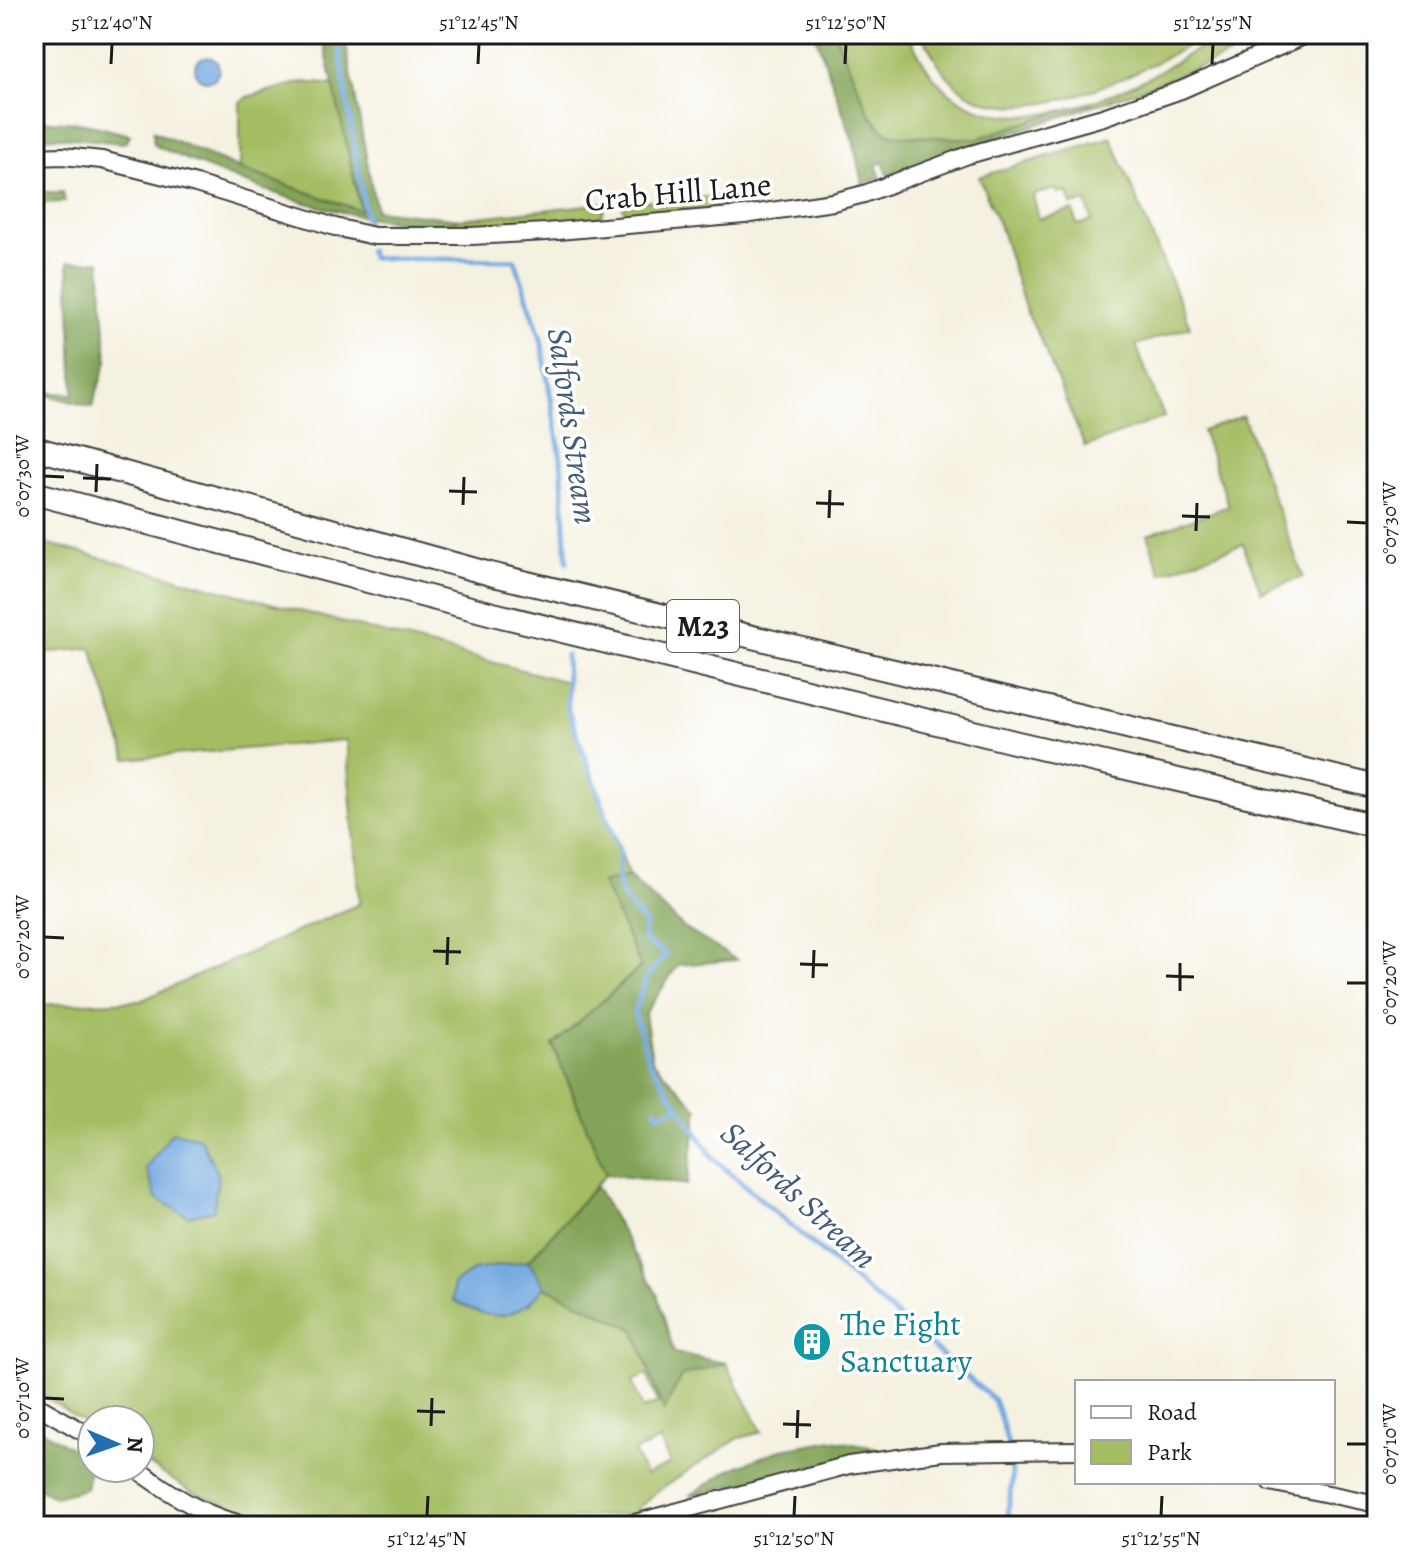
<svg xmlns="http://www.w3.org/2000/svg" width="1411" height="1560" viewBox="0 0 1411 1560" font-family="Alegreya,serif">
  <style>
    .green { fill: #a4bd63; stroke: #606c40; stroke-width: 2; fill-rule: evenodd }
    .forest { fill: #83a459; stroke: #50603a; stroke-width: 2 }
    .water { fill: #72a8e0; stroke: #47627e; stroke-width: 2 }
    .lines { fill: none; stroke-linecap: round; stroke-linejoin: round }
    .stream { stroke: #72a8e0; stroke-width: 5 }
    .minor-casing { stroke: #3d3c3a; stroke-width: 20 }
    .highway-casing { stroke: #3d3c3a; stroke-width: 26 }
    .minor { stroke: #fff; stroke-width: 16 }
    .highway { stroke: #fff; stroke-width: 22 }
    .ticks { fill: none; stroke: #1c1c1c; stroke-width: 3 }
    .labels { text-anchor: middle; dominant-baseline: central; stroke-width: 7; stroke-linejoin: round; paint-order: stroke }
    .shield { fill: #fff; stroke: #606060; stroke-width: 2 }
    .shield-label { font-size: 30px; font-weight: bold; fill: #1c1c1c }
    .street-label { font-size: 32px; fill: #1c1c1c; stroke: #fff }
    .culture-label { font-size: 32px; fill: #0d838f; stroke: #fff; text-anchor: start }
    .water-label { font-size: 34px; font-style: italic; fill: #435b74; stroke: #fff }
    .neatline { fill: none; stroke: #1c1c1c; stroke-width: 3 }
    .ticks-label { font-size: 20px; text-anchor: middle; fill: #1c1c1c }
  </style>
  <rect width="100%" height="100%" fill="#fff"/>
  <filter id="ink" filterUnits="userSpaceOnUse"><feTurbulence type="fractalNoise" baseFrequency=".0125" numOctaves="2"/><feDisplacementMap in="SourceGraphic" scale="16" xChannelSelector="R" yChannelSelector="G"/><feConvolveMatrix kernelMatrix="1 2 1 2 8 2 1 2 1" color-interpolation-filters="sRGB"/></filter>
  <filter id="wash" filterUnits="userSpaceOnUse"><feTurbulence type="fractalNoise" baseFrequency=".006" numOctaves="4" result="noise"/><feDisplacementMap in="SourceGraphic" scale="32" xChannelSelector="R" yChannelSelector="G"/><feGaussianBlur stdDeviation="1.8" result="paint"/><feColorMatrix in="noise" values="0 0 0 0 0 0 0 0 0 0 0 0 0 0 0 0 0 1.4 0 .05"/><feComposite in="paint" operator="in"/></filter>
  <g filter="url(#wash)">
    <rect width="100%" height="100%" fill="#f5f1e1"/>
    <path class="green" d="M835,34h73c10,18 18,37 33,51 54,55 140,25 200,-4 29,-14 56,-35 87,-46 11,-4 29,-1 42,-1l-52,26 -95,36 -22,7 -31,5 -94,31 -75,-2 -18,-7 -13,-15z
      M922,34h288c-60,32 -184,104 -249,55 -18,-14 -29,-35 -39,-55z
      M303,82l31,3 28,126 -122,-42v-66l7,-6z
      M1111,137l79,190 -54,18 28,72 -79,30 -45,-109 -14,-27 -25,-81 -22,-53zM1057,189l1,5 10,-2 3,13 15,-3 6,19 -15,4 -4,-15 -34,9 -6,-24z
      M733,196l1,8 -7,5 -101,7 -5,-14z
      M606,203l-5,15 -95,11 -66,-3 21,-7z
      M1243,416l60,161 -42,15 -18,-48 -82,29 -14,-38 82,-29 -27,-75z
      M34,540l533,142 1,28 61,166 -26,7 38,83 -88,80 53,128 -78,87 -54,9 55,35 16,-18 89,42 15,40 77,-6 36,69 -23,6 -83,54 -24,22 -57,4 -26,8h-195l-82,-5 -82,-30 -50,-32v-39h-48v8l-44,-29 -14,-6v-388l106,-4 219,-97 -13,-164 -219,19 -36,-111 -57,6zM647,1375l11,28 -15,6 -11,-28zM660,1440l10,24 -25,11 -11,-23z"/>
    <path class="forest" d="M322,34h22l32,176 85,9c-25,9 -41,5 -67,2 -84,-10 -163,-42 -240,-76l-1,-14 87,38 121,42z
      M815,34h20l35,81 13,15 9,5 84,4 94,-31 31,-5 -213,72 -5,-13 -7,3 5,13 -19,6 -8,-40z
      M34,120l49,3 47,12 -4,7 -4,1 -62,-6 -26,1z
      M38,168l2,24h23l2,10 -31,1v-34z
      M100,261l7,100 -15,46 -56,-15 38,2 -6,-132z
      M629,876l55,52 53,32 -59,5 -33,49 7,46 46,49 -11,76 -81,-11 -53,-129 88,-78 -39,-85z
      M596,1186l61,108 17,59 52,10 -45,13 -17,36 -30,-83 -89,-42 -17,-26z
      M34,1425l57,36 -5,28 -31,8 -21,-11z
      M833,1440l52,10 -196,46 42,-27 51,-20z"/>
    <path class="water" d="M195 69a12 12 0 1 1 24 0a12 12 0 1 1-24 0Z
      M172,1132l28,6 18,36 -4,36 -26,6 -32,-18 -10,-30z
      M528,1261l17,26c-30,34 -53,37 -92,13v-16l21,-14z"/>
    <g class="lines">
      <path class="stream" d="M337,34l29,187
        M369,250l2,8 144,2 26,79 20,120 6,103
        M566,655l2,55 52,143c-7,33 1,46 25,70l-1,18 22,13 -19,24 -13,34 15,49 65,98 280,241c9,24 17,49 18,75 1,18 -8,34 -1,51
        M656,1109l3,6 18,-8"/>
    </g>
  </g>
  <g filter="url(#ink)">
    <g class="lines">
      <defs>
        <path id="minor" d="M34,157l29,-1 39,4 94,24 139,43 39,9h97l75,-4 198,-17 89,-13 31,-8 104,-39 135,-38 78,-27 127,-56
          M34,1404l58,33
          M135,1468c36,26 73,52 118,58
          M1270,1482l107,22
          M624,1526l225,-61 92,-13 136,-2"/>
        <path id="highway" d="M34,448l460,127 883,212
          M34,493l459,121 525,129 359,83"/>
      </defs>
      <use href="#minor" class="minor-casing"/>
      <use href="#highway" class="highway-casing"/>
      <use href="#minor" class="minor"/>
      <use href="#highway" class="highway"/>
    </g>
  </g>
  <path class="ticks" d="M111,64l1,-20M478,64l1,-20M845,64l1,-20M1212,64l1,-20M44,476l20,1M83,478l28,1M449,491l28,1M96,492l1,-28M816,503l28,1M463,505l1,-28M1182,516l28,1M829,518l1,-28M1347,522l20,1M1196,531l1,-28M44,937l20,1M433,951l28,1M800,964l28,1M447,965l1,-28M1166,976l28,1M813,978l1,-28M1347,983h20M1180,991v-28M44,1398l20,1M417,1411l28,1M783,1424l28,1M431,1426l1,-28M797,1438l1,-28M1347,1444h20M427,1516l1,-20M794,1516l1,-20M1161,1516l1,-20"/>
  <defs>
    <symbol id="building-disc" viewBox="-11 -11 22 22"><circle r="9.5" fill="#0f9aa8" stroke="#fff"/><path d="M-4-6H4V6H1V3H-1V6H-4ZM-2.5-4.3h1.7v1.8h-1.7ZM.8-4.3h1.7v1.8H.8ZM-2.5-1h1.7V.8h-1.7ZM.8-1h1.7V.8H.8Z" fill="#fff"/></symbol>
  </defs>
  <g fill-rule="evenodd">
    <use href="#building-disc" x="790" y="1320" width="44" height="44"/>
  </g>
  <g class="labels">
    <rect class="shield" x="667" y="600" width="72" height="52" rx="6"/>
    <g class="shield-label">
      <text x="703" y="626">M23</text>
    </g>
    <g class="street-label">
      <text transform="translate(678 192) rotate(-5)">Crab Hill Lane</text>
    </g>
    <g class="culture-label">
      <text x="840" y="1324">The Fight<tspan x="840" dy="37">Sanctuary</tspan></text>
    </g>
    <g class="water-label">
      <text transform="translate(573 426) rotate(82)">Salfords Stream</text>
      <text transform="translate(799 1195) rotate(43)">Salfords Stream</text>
    </g>
  </g>
  <rect width="1411" height="1560" fill="none" stroke="#fff" stroke-width="88"/>
  <rect x="1075" y="1380" width="260" height="104" fill="#ffffff" stroke="#a4a4a4" stroke-width="2"/>
  <rect x="1091" y="1406" width="40" height="12" fill="#ffffff" stroke="#a4a4a4" stroke-width="2"/>
  <text x="1147" y="1420" font-size="24" fill="#1c1c1c">Road</text>
  <rect x="1091" y="1440" width="40" height="24" fill="#a4bd63" stroke="#a4a4a4" stroke-width="2"/>
  <text x="1147" y="1460" font-size="24" fill="#1c1c1c">Park</text>
  <g transform="translate(116 1444) rotate(92)"><circle r="38" fill="#ffffff" stroke="#a4a4a4" stroke-width="2"/>
  <path d="M0-6L14 30L0 20L-14 30Z" fill="#1f6fb2"/>
  <text y="-12" font-size="22" font-weight="bold" text-anchor="middle" fill="#1c1c1c">N</text>
  </g>
  <rect x="44" y="44" width="1323" height="1472" class="neatline"/>
  <g class="ticks-label">
    <text x="112" y="29">51°12'40"N</text>
    <text x="479" y="29">51°12'45"N</text>
    <text x="846" y="29">51°12'50"N</text>
    <text x="1213" y="29">51°12'55"N</text>
    <text transform="translate(22 476) rotate(-90)" y="7">0°07'30"W</text>
    <text transform="translate(1389 523) rotate(-90)" y="7">0°07'30"W</text>
    <text transform="translate(22 937) rotate(-90)" y="7">0°07'20"W</text>
    <text transform="translate(1389 983) rotate(-90)" y="7">0°07'20"W</text>
    <text transform="translate(22 1398) rotate(-90)" y="7">0°07'10"W</text>
    <text transform="translate(1389 1444) rotate(-90)" y="7">0°07'10"W</text>
    <text x="427" y="1545">51°12'45"N</text>
    <text x="794" y="1545">51°12'50"N</text>
    <text x="1161" y="1545">51°12'55"N</text>
  </g>
</svg>
